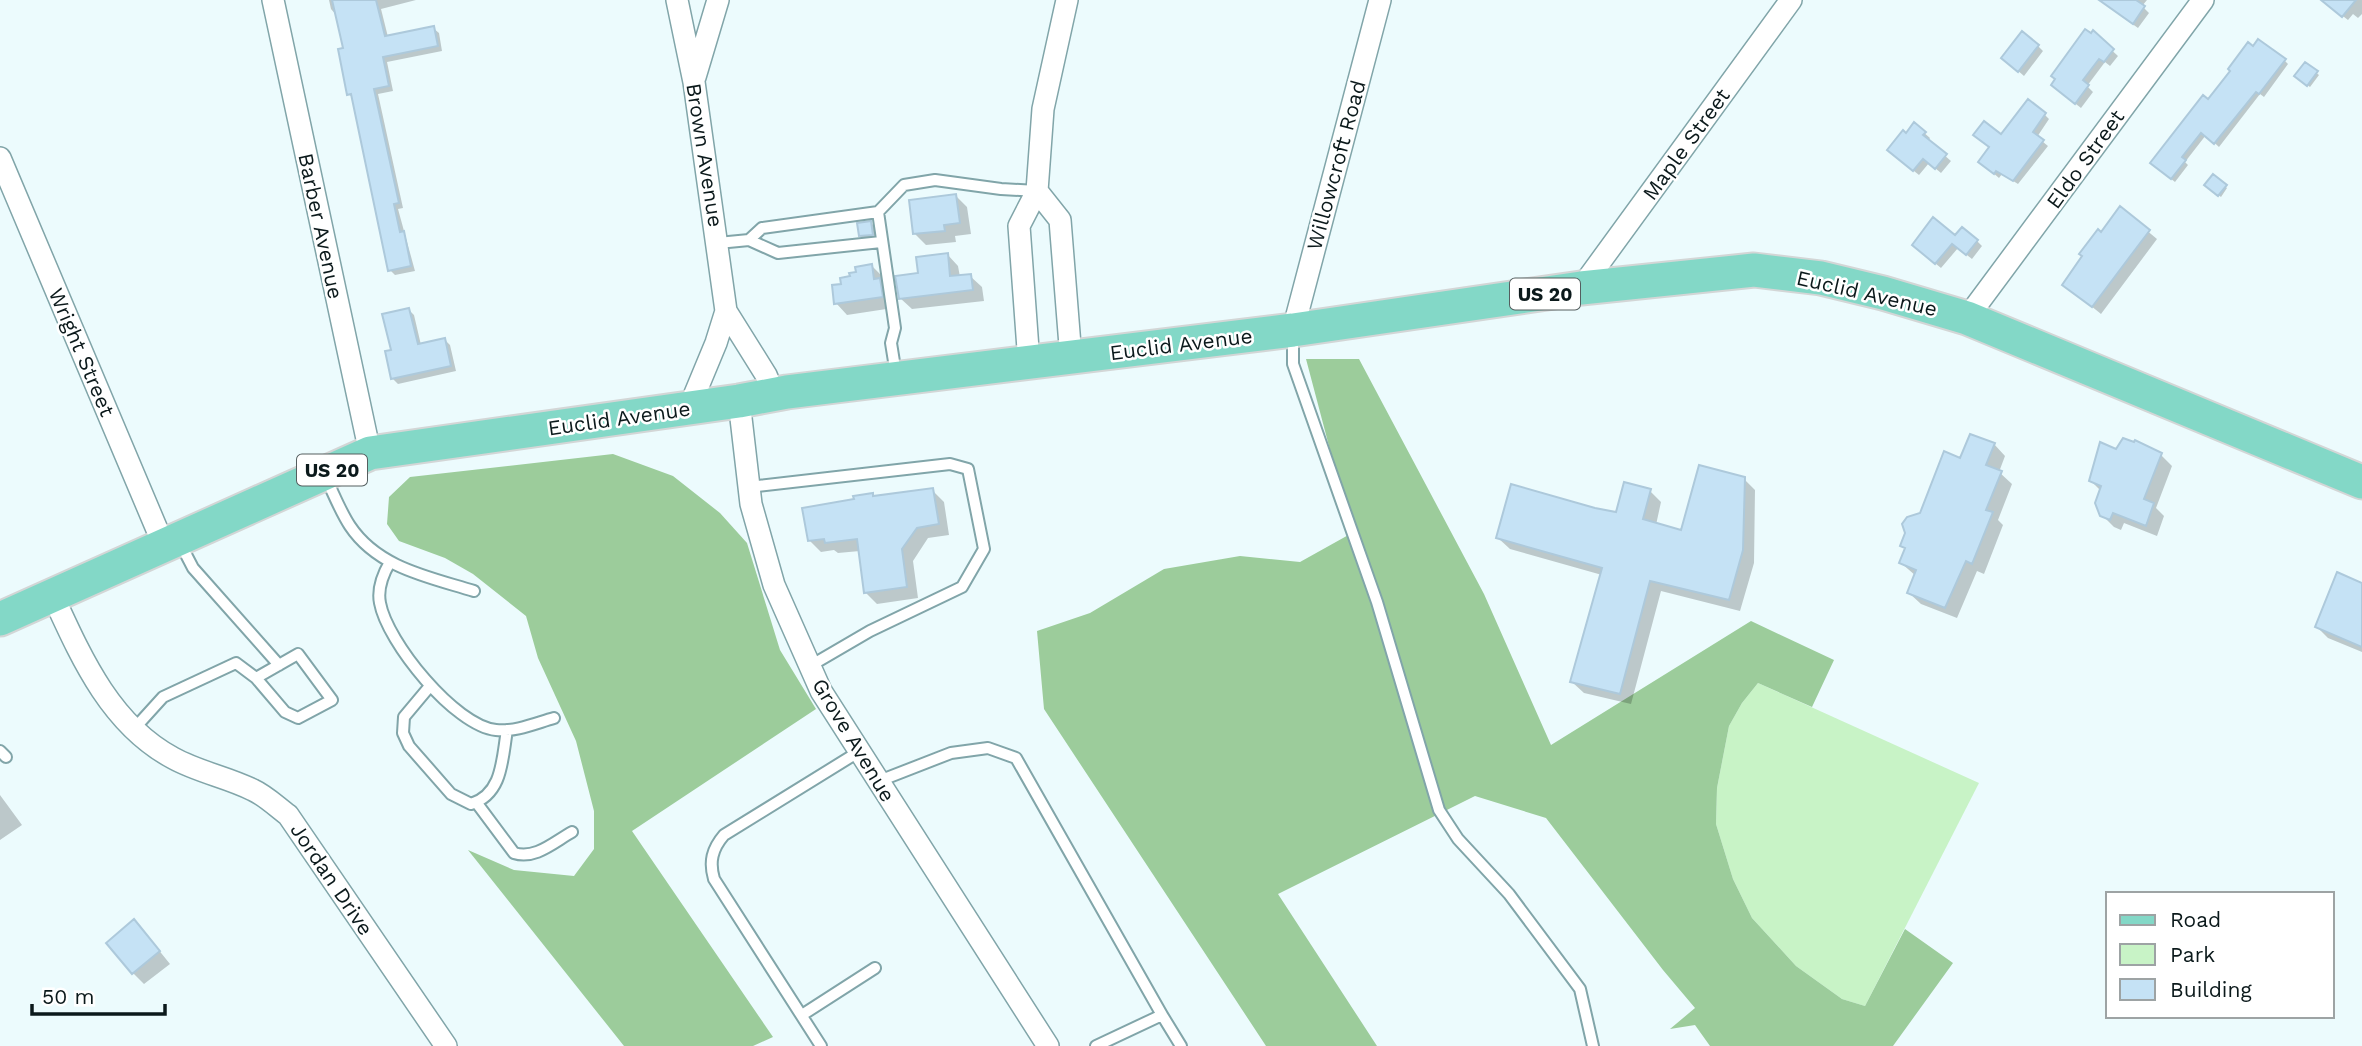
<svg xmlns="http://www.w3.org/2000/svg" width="2362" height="1046" viewBox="0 0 2362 1046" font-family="'Work Sans',sans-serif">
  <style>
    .green { fill: #c8f3c6 }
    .forest { fill: #9ccc9b }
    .shadow { fill: #0003 }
    .building { fill: #c5e2f5; stroke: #adc9db; stroke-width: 2 }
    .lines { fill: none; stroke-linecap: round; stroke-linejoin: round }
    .lane-casing { stroke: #81a5a9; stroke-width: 14 }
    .street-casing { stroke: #81a5a9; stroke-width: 24 }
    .primary-casing { stroke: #d3d6d6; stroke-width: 37 }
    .lane { stroke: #fff; stroke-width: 10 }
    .street { stroke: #fff; stroke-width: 21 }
    .primary { stroke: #83d8c7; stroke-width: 33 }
    .labels { text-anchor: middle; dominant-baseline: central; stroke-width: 5; stroke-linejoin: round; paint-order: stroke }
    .shield { fill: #fff; stroke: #545e5f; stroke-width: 2 }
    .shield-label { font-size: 19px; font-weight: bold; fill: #0b191b }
    .street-label { font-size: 21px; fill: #0b191b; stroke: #fff }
  </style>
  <rect width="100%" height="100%" fill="#ecfbfd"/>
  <path class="green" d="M1758,683l221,100 -114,223 -23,-7 -46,-33 -44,-48 -19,-39 -17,-55 1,-36 12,-62 13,-23z"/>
  <path class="forest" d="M1306,359h53l125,235 67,151 200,-124 83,39 -22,47 -54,-24 -16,20 -13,23 -12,62 -1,36 17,55 19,39 44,48 46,33 23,7 40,-77 48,34 -60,83h-183l-15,-21 -25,4 25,-21 -32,-38 -117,-152 -71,-22 -197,98 99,152h-111l-222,-337 -7,-78 53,-18 74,-44 76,-13 60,6 52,-29z
    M613,454l60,22 47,37 27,30 33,107 36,59 -184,122 141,206 -20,9h-129l-156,-196 46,20 60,6 20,-27v-38l-18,-70 -38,-83 -12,-42 -53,-42 -28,-16 -46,-17 -12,-17 2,-27 21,-20z"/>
  <path class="shadow" d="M329,0h87l-35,9 7,28 45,-9 6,5 3,18 -55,11 6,29 -15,3 25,114 -5,1 17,62 -20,4 -5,-5 -36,-171 -5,-5 -4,-45 -8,-33 -6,-7z
    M2113,0h34l-5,6 7,7 -11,15 -24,-17z
    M2322,0h40v14l-4,4 -5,-4 -5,6z
    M2093,33l25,23 -8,10 -5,-4 -18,24 6,6 -12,16 -23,-18z
    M2038,46l5,5 -19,25 -15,-13z
    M2284,60l4,4 -24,33 -4,-3 -41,53 -13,-12 -21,27 3,3 -13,17 -19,-15 52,-65z
    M2305,64l14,11 -9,12 -14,-11z
    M2044,114l5,5 -12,18 11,9 -30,38 -16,-10 -3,4 -14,-12 16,-29z
    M1915,125l15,13 -2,3 23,20 -10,12 -12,-10 -10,12 -25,-20z
    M2213,176l14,12 -6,9 -15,-12z
    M956,196l11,11 4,27 -16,2 1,6 -30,3 -11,-11z
    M2121,209l36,30 -56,75 -37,-30z
    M871,223l11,11 -10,13 -12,-11z
    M1956,238l21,3 5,5 -10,13 -14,-11 -17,20 -22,-18z
    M947,254l11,12 2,11 10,-1 12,11 2,14 -72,8 -12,-11 20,-23z
    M872,266l11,11 10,31 -46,7 -11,-12 7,-17z
    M409,310l5,5 7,30 24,-5 5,5 6,26 -58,13 -5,-5v-28z
    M1994,444l11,12 -6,16 13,12 -14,36 5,5 -19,49 -7,-3 -20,47 -36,-14 -12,-11 7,-17 -15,-13 6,-13 -5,-5 19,-30 40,-55z
    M2134,444l27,11 11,11 -16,42 8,8 -7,20 -33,-13 -3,7 -7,-3 -12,-12 -1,-24 -10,-10 26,-29z
    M1744,479l11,11 -1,73 -14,48 -79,-20 -30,113 -47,-11 -12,-11 30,-107 -92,-26 -12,-11 96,-28 24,4 32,-23 11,11 -5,23 26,7z
    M932,490l12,12 5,33 -21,3 -15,23 5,37 -41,6 -11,-11 -6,-42 -22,2 -4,-3 -13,2 -11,-11 46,-40 16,-7 3,4z
    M2362,585v67l-34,-14 -11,-11z
    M0,795l22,30 -22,15z
    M145,933l25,31 -26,20 -11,-11z"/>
  <path class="building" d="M332,0h44l9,36 49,-10 4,20 -55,11 6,29 -15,3 25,114 -5,1 6,28 4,-1 7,35 -23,5 -37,-177 -4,1 -9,-46 5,-1z
    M2099,0h37l9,6 -12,18z
    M2321,0h35l-14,17z
    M2085,29l6,4 2,-3 21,19 -10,13 -5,-3 -16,21 6,5 -14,19 -24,-19 4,-6 -4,-3z
    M2022,31l17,14 -21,27 -17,-14z
    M2258,39l28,20 -27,35 -3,-2 -42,52 -13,-11 -19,24 4,3 -15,19 -21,-16 53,-68 5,4 22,-28 -2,-2 20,-27 5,4z
    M2305,62l13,9 -11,15 -13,-10z
    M2028,99l18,14 -13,19 11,8 -31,41 -17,-10 -2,3 -16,-12 11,-15 -16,-12 11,-14 17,13z
    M1914,122l12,10 -3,3 24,19 -12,15 -12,-10 -10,12 -26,-21 16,-20 3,3z
    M2213,174l14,11 -9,11 -14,-11z
    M956,194l4,29 -16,2 1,6 -32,3 -4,-34z
    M2120,206l30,24 -58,77 -30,-22 20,-29 -3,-2 19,-25 3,3z
    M1933,217l22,18 7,-8 16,13 -12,15 -14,-11 -17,20 -23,-19z
    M871,221l2,14 -14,1 -2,-13z
    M948,253l2,23 21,-2 2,16 -74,9 -4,-23 23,-3 -2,-16z
    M872,264l2,15 6,-1 3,19 -49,7 -2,-19 9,-1 -1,-6 10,-2 -1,-3 7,-1 -1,-5z
    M409,308l9,36 27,-6 6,28 -60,13 -6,-28 6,-1 -9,-36z
    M1970,434l25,9 -9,22 16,6 -16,39 7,2 -21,52 -6,-3 -21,47 -38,-15 9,-23 -17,-7 6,-15 -5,-2 5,-13 -3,-9 5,-7 13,-4 24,-62 16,7z
    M2123,438l11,4 1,-2 27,13 -18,46 10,4 -8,23 -33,-13 -3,7 -10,-4 -5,-13 6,-17 -12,-5 11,-39 16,7z
    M1699,465l46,12 -2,73 -14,50 -79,-19 -30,113 -50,-12 32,-114 -106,-30 15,-54 84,24 21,4 8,-30 27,7 -8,30 38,11z
    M933,488l6,36 -22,4 -15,21 5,38 -43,6 -7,-54 -32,4 -1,-4 -16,2 -6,-33 52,-9 -1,-3 20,-3v3z
    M2337,572l25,11v64l-47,-20z
    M134,919l26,32 -28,23 -26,-31z"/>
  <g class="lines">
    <defs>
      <path id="lane" d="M878,212l26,-27 31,-5 66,9 36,2
        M749,240l29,13 103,-11
        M718,243l31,-3 13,-12 116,-16 17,116 -4,15 5,31
        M1293,332v32l84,238 62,208 19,29 51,55 71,95 13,57
        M325,476c8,16 15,35 25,50 28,42 79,51 124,65
        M749,487l201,-23 18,5 16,80 -22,38 -92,44 -60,35
        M180,543l13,25 86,97
        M390,562c-7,12 -13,26 -10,41 7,39 75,123 116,127 20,2 40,-7 58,-12
        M430,686l-26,31 -1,16 6,13 42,48 20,10c32,-10 31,-45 36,-74
        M134,729l29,-32 73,-34 20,15 29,34 13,6 34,-18 -34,-46 -42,24
        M0,751l6,6
        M879,781l72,-28 37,-5 28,10 146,257
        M476,802l38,51c21,7 40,-11 58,-21
        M802,1015l73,-47
        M821,1046l-107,-167c-5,-17 -2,-30 10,-44l136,-84
        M1096,1046l66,-31 19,31"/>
      <path id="street" d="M273,0l97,453
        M677,0l17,82 32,229 40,64 8,19
        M695,77l23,-77
        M0,158l164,388
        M1037,191l23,29 11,138
        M1581,288l210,-288
        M1967,318l236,-318
        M1293,330l87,-330
        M1029,363l-10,-137 18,-35 6,-82 24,-109
        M739,401l12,103 23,81 47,106 227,355
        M689,408l27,-65 10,-32
        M53,596c28,61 57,128 120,162 25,14 54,19 80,32 13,6 24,17 35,25l158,231"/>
      <path id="primary" d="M0,619l370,-166 369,-52 48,-9 506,-62 288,-42 173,-18 67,8 62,15 84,25 395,164"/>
    </defs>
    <use href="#lane" class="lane-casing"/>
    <use href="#street" class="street-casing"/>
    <use href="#primary" class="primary-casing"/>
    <use href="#lane" class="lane"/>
    <use href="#street" class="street"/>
    <use href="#primary" class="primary"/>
  </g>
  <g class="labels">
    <g class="shield">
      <rect x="1510" y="278.5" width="70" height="31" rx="5"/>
      <rect x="297" y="454.5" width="70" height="31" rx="5"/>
    </g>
    <g class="shield-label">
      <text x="1545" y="294">US 20</text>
      <text x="332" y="470">US 20</text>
    </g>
    <g class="street-label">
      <text transform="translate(1686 144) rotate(-54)">Maple Street</text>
      <text transform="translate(705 155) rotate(81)">Brown Avenue</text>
      <text transform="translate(2085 159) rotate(-54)">Eldo Street</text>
      <text transform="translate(1336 165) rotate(-75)">Willowcroft Road</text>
      <text transform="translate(321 226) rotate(78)">Barber Avenue</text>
      <text transform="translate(1867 293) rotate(13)">Euclid Avenue</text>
      <text transform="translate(1181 344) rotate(-7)">Euclid Avenue</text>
      <text transform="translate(82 352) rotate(67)">Wright Street</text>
      <text transform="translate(619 418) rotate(-8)">Euclid Avenue</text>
      <text transform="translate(854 740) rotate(59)">Grove Avenue</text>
      <text transform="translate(332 879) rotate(56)">Jordan Drive</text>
    </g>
  </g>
  <rect x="2106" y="892" width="228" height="126" fill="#ffffff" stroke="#9da3a4" stroke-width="2"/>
  <rect x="2120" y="915" width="35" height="10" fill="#83d8c7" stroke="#9da3a4" stroke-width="2"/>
  <text x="2170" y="927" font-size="21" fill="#0b191b">Road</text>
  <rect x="2120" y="944" width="35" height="21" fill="#c8f3c6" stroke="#9da3a4" stroke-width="2"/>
  <text x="2170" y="962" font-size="21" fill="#0b191b">Park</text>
  <rect x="2120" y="979" width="35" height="21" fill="#c5e2f5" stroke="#9da3a4" stroke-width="2"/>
  <text x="2170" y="997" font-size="21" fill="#0b191b">Building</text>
  <path d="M32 1004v10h133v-10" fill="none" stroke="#0b191b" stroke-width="3.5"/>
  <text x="42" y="1004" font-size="21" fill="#0b191b" stroke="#ffffff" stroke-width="5" paint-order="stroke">50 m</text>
</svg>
